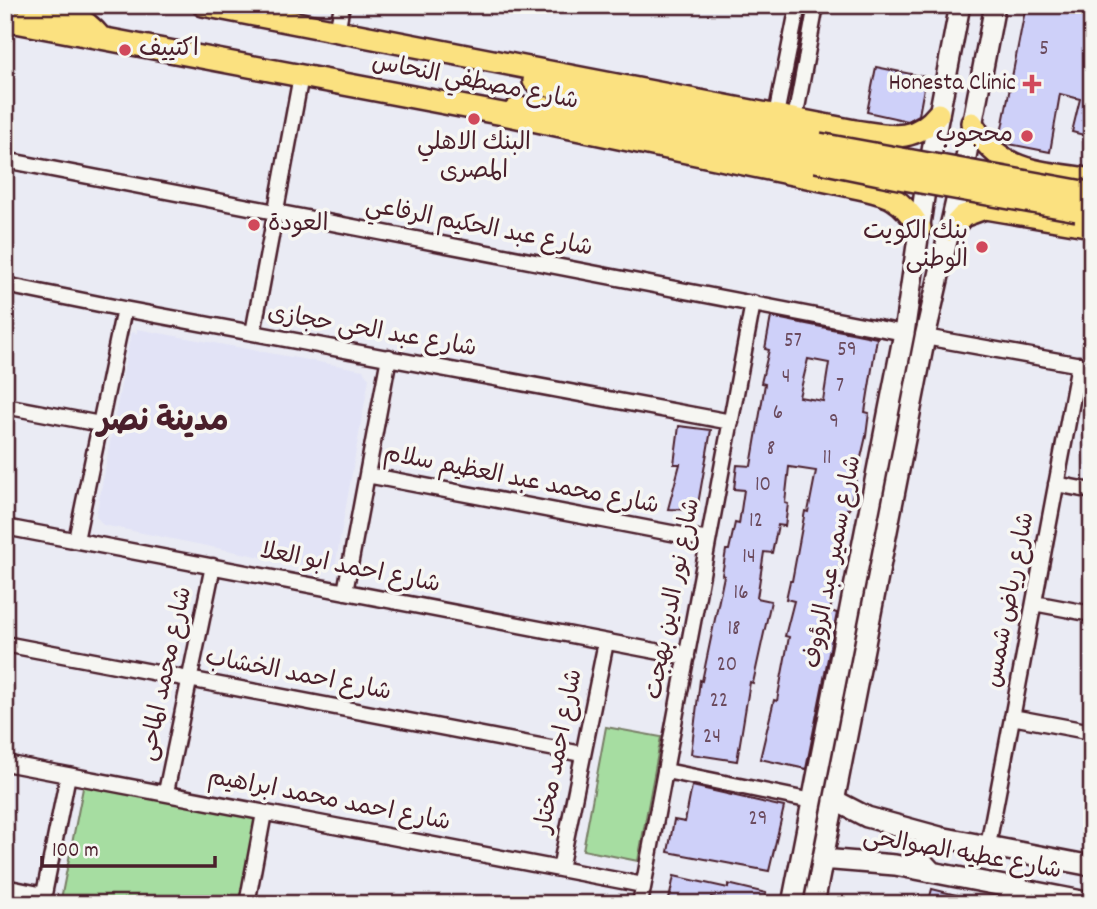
<svg xmlns="http://www.w3.org/2000/svg" width="1097" height="909" viewBox="0 0 1097 909" font-family="Dekko,'Playpen Sans Arabic',sans-serif">
  <style>
    .built { fill: #e2e3f6 }
    .green { fill: #a6dda1; stroke: #787e66; stroke-width: 2 }
    .building { fill: #ced0f9; stroke: #4a1f2b; stroke-width: 2; fill-rule: evenodd }
    .lines { fill: none; stroke-linecap: round; stroke-linejoin: round }
    .street-casing { stroke: #4a1f2b; stroke-width: 19 }
    .secondary-casing { stroke: #4a1f2b; stroke-width: 24 }
    .primary-casing { stroke: #4a1f2b; stroke-width: 26 }
    .street { stroke: #f6f6f2; stroke-width: 14 }
    .secondary { stroke: #f6f6f2; stroke-width: 19 }
    .primary { stroke: #fbe180; stroke-width: 21 }
    .primary-bridge-casing { stroke: #4a1f2b; stroke-width: 26; stroke-linecap: butt }
    .primary-bridge { stroke: #fbe180; stroke-width: 21 }
    .poi-dot { fill: #d1495b; stroke: #f6f6f2; stroke-width: 2.5 }
    .labels { text-anchor: middle; dominant-baseline: central; stroke-width: 7; stroke-linejoin: round; paint-order: stroke }
    .number-label { font-size: 21px; fill: #6b4b5e }
    .poi-label { font-size: 24px; fill: #4a1f2b; stroke: #f6f6f2; text-anchor: end }
    .street-label { font-size: 24px; fill: #4a1f2b; stroke: #f6f6f2 }
    .district-label { font-size: 32px; font-weight: bold; fill: #4a1f2b; stroke: #f6f6f2 }
  </style>
  <rect width="100%" height="100%" fill="#eaebf4"/>
  <filter id="ink" filterUnits="userSpaceOnUse"><feTurbulence type="fractalNoise" baseFrequency=".0143" numOctaves="2"/><feDisplacementMap in="SourceGraphic" scale="14" xChannelSelector="R" yChannelSelector="G"/><feConvolveMatrix kernelMatrix="1 2 1 2 8 2 1 2 1" color-interpolation-filters="sRGB"/></filter>
  <g filter="url(#ink)">
    <path class="built" d="M137,329l226,41 6,9 -34,188 -8,-1 -1,4 -223,-45 -7,-9 35,-184 6,1z"/>
    <path class="green" d="M606,727l55,10 -23,124 -55,-11z
      M84,783l175,35 -17,86h-182z"/>
    <path class="building" d="M1026,5h66v132l-20,-5 8,-33 -20,-5 -10,58 -46,-9 -4,-4z
      M876,67l50,10 -7,38 -11,6 -41,-9z
      M771,317l106,21 -12,74 4,1 -3,23 -17,74 -2,-1 -7,35 4,1 -14,66 7,2 -31,156 -46,-10 14,-59 3,1 12,-64 -4,-1 9,-35 -8,-2 4,-18h2l13,-70 3,1 8,-41 -27,-4 -4,36 3,1 -3,22 -7,-1 -6,28 -8,-1 -7,46 14,3 -18,82 -3,-1 -13,79 -46,-7 9,-74 2,1 22,-105 -2,-1 4,-25h3l6,-27 4,1 5,-34 -10,-1 3,-24 14,1 14,-82 -4,-1 8,-33 -4,-1zM808,359l21,4 -6,38 -24,-4z
      M679,426l32,4 -14,80 -29,-1 12,-45h-6z
      M692,786l92,21 -15,64 -101,-19 6,-32 11,2z
      M674,876l54,12v-4l38,9 -2,11h-22l-31,-7 -2,7h-41z
      M932,889l24,6 -2,9h-26z"/>
    <g class="lines">
      <defs>
        <path id="street" d="M337,32l5,-27
          M776,115l22,-110
          M795,119l21,-114
          M5,160l899,173
          M5,285l119,24 607,113
          M253,333l48,-257
          M925,337l167,30
          M5,406l95,18
          M367,475l341,65
          M1056,484l36,7
          M5,527l682,130
          M76,540l48,-231
          M345,592l44,-235
          M1034,603l58,11
          M5,644l577,110
          M1012,717l80,15
          M5,763c213,40 425,82 638,122
          M666,771l146,30
          M166,792l47,-226
          M988,845l91,-481
          M560,869l46,-227
          M5,887l39,8
          M42,904l26,-129
          M247,904l17,-91
          M640,904l113,-601"/>
        <path id="secondary" d="M834,800l33,17 73,20 152,29
          M822,859l73,6 197,38
          M932,872l-11,-12c-1,-14 6,-22 19,-23
          M792,904l112,-571 23,-156 33,-172
          M814,904l111,-567 41,-180 29,-152"/>
        <path id="primary" d="M28,5c32,6 51,6 73,33
          M203,5l652,126c34,5 59,13 83,-17
          M5,20l498,94 343,71c39,9 52,8 74,43
          M534,81l22,7 263,56
          M515,110l22,-3 31,3 248,51
          M972,123c28,51 67,48 120,57
          M950,230l13,-14 22,-8 107,18"/>
      </defs>
      <use href="#street" class="street-casing"/>
      <use href="#secondary" class="secondary-casing"/>
      <use href="#primary" class="primary-casing"/>
      <use href="#street" class="street"/>
      <use href="#secondary" class="secondary"/>
      <use href="#primary" class="primary"/>
      <defs>
        <path id="primary-bridge" d="M819,144l264,48
          M816,161l88,18 173,31"/>
      </defs>
      <use href="#primary-bridge" class="primary-bridge-casing"/>
      <use href="#primary-bridge" class="primary-bridge"/>
    </g>
  </g>
  <g class="poi-dot">
    <circle cx="125" cy="50" r="7"/>
    <path d="M1028.5 73.5h7v7h7v7h-7v7h-7v-7h-7v-7h7z"/>
    <circle cx="474" cy="119" r="7"/>
    <circle cx="1027" cy="136" r="7"/>
    <circle cx="254" cy="225" r="7"/>
    <circle cx="982" cy="247" r="7"/>
  </g>
  <g class="labels">
    <g class="number-label">
      <text x="1044" y="50">5</text>
      <text x="793" y="342">57</text>
      <text x="847" y="351">59</text>
      <text x="786" y="378">4</text>
      <text x="840" y="387">7</text>
      <text x="778" y="414">6</text>
      <text x="834" y="423">9</text>
      <text x="771" y="450">8</text>
      <text x="827" y="459">11</text>
      <text x="763" y="486">10</text>
      <text x="756" y="522">12</text>
      <text x="749" y="558">14</text>
      <text x="741" y="594">16</text>
      <text x="734" y="630">18</text>
      <text x="727" y="666">20</text>
      <text x="719" y="702">22</text>
      <text x="712" y="738">24</text>
      <text x="758" y="820">29</text>
    </g>
    <g class="poi-label">
      <text x="139" y="50" text-anchor="start">اكتييف</text>
      <text x="1016" y="84">Honesta Clinic</text>
      <text x="1013" y="136">محجوب</text>
      <text x="474" y="144" text-anchor="middle">البنك الاهلي<tspan x="474" dy="28">المصرى</tspan></text>
      <text x="268" y="225" text-anchor="start">العودة</text>
      <text x="968" y="233">بنك الكويت<tspan x="968" dy="28">الوطنى</tspan></text>
    </g>
    <g class="street-label">
      <text transform="translate(475 83) rotate(11)">شارع مصطفي النحاس</text>
      <text transform="translate(479 228) rotate(11)">شارع عبد الحكيم الرفاعي</text>
      <text transform="translate(372 332) rotate(10)">شارع عبد الحى حجازى</text>
      <text transform="translate(521 481) rotate(11)">شارع محمد عبد العظيم سلام</text>
      <text transform="translate(834 562) rotate(-79)">شارع سمير عبد الرؤوف</text>
      <text transform="translate(350 569) rotate(11)">شارع احمد ابو العلا</text>
      <text transform="translate(674 599) rotate(-79)">شارع نور الدين بهجت</text>
      <text transform="translate(1011 600) rotate(-79)">شارع رياض شمس</text>
      <text transform="translate(167 674) rotate(-78)">شارع محمد الماحى</text>
      <text transform="translate(298 676) rotate(11)">شارع احمد الخشاب</text>
      <text transform="translate(560 751) rotate(-79)">شارع احمد مختار</text>
      <text transform="translate(329 801) rotate(11)">شارع احمد محمد ابراهيم</text>
      <text transform="translate(962 855) rotate(10)">شارع عطيه الصوالحى</text>
    </g>
    <g class="district-label">
      <text x="163" y="424">مدينة نصر</text>
    </g>
  </g>
  <rect width="1097" height="909" fill="none" stroke="#f6f6f2" stroke-width="28"/>
  <rect x="14" y="14" width="1069" height="881" fill="none" stroke="#4a1f2b" stroke-width="2.5" filter="url(#ink)"/>
  <path d="M42 856v10h173v-10" fill="none" stroke="#4a1f2b" stroke-width="3.5"/>
  <text x="52" y="856" font-size="21" fill="#4a1f2b" stroke="#f6f6f2" stroke-width="5" paint-order="stroke">100 m</text>
</svg>
